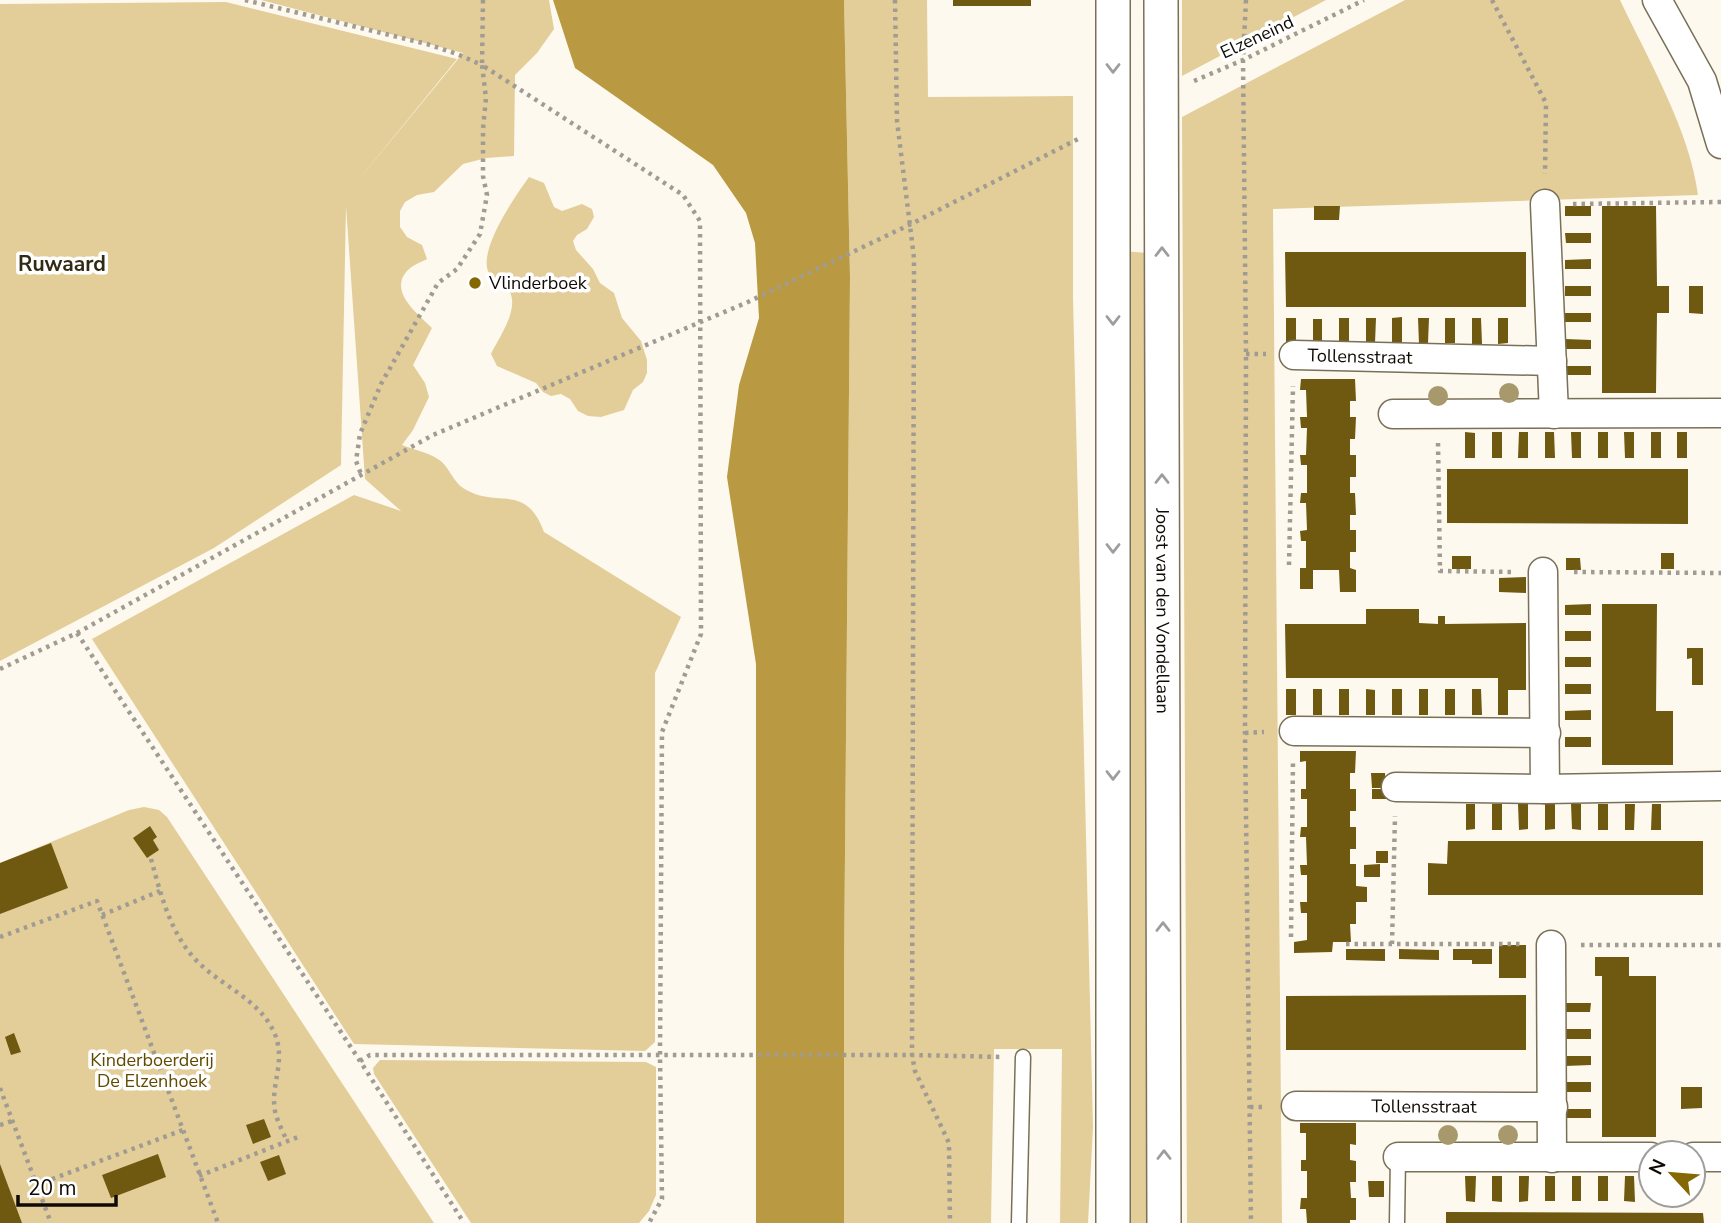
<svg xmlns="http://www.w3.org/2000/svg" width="1721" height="1223" viewBox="0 0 1721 1223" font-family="'Nunito Sans',sans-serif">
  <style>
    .green { fill: #e3ce9a }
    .water { fill: #b99941 }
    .building { fill: #6f580f }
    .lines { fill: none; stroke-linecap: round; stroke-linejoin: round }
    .service-casing { stroke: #797057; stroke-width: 17 }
    .minor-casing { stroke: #797057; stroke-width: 31 }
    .tertiary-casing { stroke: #797057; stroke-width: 36 }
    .path { stroke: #a09c93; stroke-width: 4.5; stroke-dasharray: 3.5 5; stroke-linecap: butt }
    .service { stroke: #fff; stroke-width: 14 }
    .minor { stroke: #fff; stroke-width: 28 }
    .tertiary { stroke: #fff; stroke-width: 33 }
    .tree { fill: #a7996c }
    .oneway { stroke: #9f9d9b }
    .poi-dot { fill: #856802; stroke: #fff; stroke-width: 2.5 }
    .labels { text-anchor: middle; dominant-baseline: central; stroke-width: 7; stroke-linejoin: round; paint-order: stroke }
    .street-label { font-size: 18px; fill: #0f0b04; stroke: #fff }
    .poi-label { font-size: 18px; fill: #0f0b04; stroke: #fff; text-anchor: start }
    .park-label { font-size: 18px; fill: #604a01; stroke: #fff }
    .quarter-label { font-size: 21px; font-weight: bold; fill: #332a14; stroke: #fff }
  </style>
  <rect width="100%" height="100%" fill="#fdf9ee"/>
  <path class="green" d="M261,0h288l5,29 -17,24 -22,22 -1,81 -28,2 -23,6 -29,28 -17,3 -12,7 -5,9v16l7,10 15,8 5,14c-6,3 -16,7 -20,12 -19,21 12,44 25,57l-19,37 12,18 4,14 -16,33 -11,15c12,5 30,8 40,17 8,8 12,20 21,26 35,22 62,-7 81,44l137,85 -26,56v369l-10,9 -291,-7 -262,-405 262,-144 47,16 -36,-32 -19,-273 -5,259 -127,83 -214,113v-657l226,-2 231,57 -101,124 107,-130z
    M844,0h83l1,97 145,-1v202l20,829 -5,96h-28l2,-174h-68l-3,174h-147v-256l6,-690z
    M1182,0h144l-144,76z
    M1405,0h215c28,59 70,131 78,195l-425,14 9,1014h-95l-5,-1106z
    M529,177l15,6 10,24 8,4 20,-7 10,5 2,8 -7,12 -10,6 -4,6 3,9 17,19 7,14 14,10 8,25 19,23 6,19v13l-4,9 -10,8 -9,20 -23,7 -13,-1 -10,-5 -8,-12 -9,-5 -10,2 -8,-4 -7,-9 -39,-17 -6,-12c9,-19 34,-51 13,-70 -5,-5 -13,-5 -16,-13 -9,-23 28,-76 41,-94z
    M1124,251l23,2 5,970h-27z
    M144,807l15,3 8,7 267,406h-434v-360l129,-53z
    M380,1060l266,2 10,5v128l-7,16 -10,12h-168l-97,-149 -1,-6z"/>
  <path class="water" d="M553,0h291l6,277 -6,690v256h-88v-559l-29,-187 12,-92 20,-67 -4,-75 -9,-30 -33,-48 -138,-97z"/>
  <path class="building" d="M953,0h78v6h-78z
    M1314,206h26l-1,14h-25z
    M1565,206h26v10h-26z
    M1602,206h54l1,80h12v27h-12l-1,80h-54z
    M1565,233h26v10h-25z
    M1285,252h241v55h-240z
    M1591,259v10h-26v-9z
    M1565,286h26v10h-26z
    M1689,286h14v28l-14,-1z
    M1565,313h26v9h-26z
    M1402,317v27h-10v-26z
    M1286,318h10v26l-10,-1z
    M1339,318h10v25h-10z
    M1366,318h10l-1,25h-9z
    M1418,318h11l-1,25 -9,1z
    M1445,318h10v25h-10z
    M1472,318h9l1,26h-10z
    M1498,318h10v25l-10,1z
    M1313,319h9v25l-9,-1z
    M1565,339l26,1v9h-26z
    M1565,366h26v9h-26z
    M1301,379h54l1,22h-6v16h6l-1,22h-5v16h6v22h-6v16h5l1,22h-6v15h6v22h-6v16l6,2v22h-16l-1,-22h-26v19h-13v-21h6v-27h-5l-1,-10 7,-1 -1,-27h-6l1,-10h6v-28h-6l-1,-10h6l1,-27h-6l-1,-11h7l-1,-27h-6z
    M1465,432l10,1v25h-10z
    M1492,432h10v26h-10z
    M1519,432h9v26h-10z
    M1545,432h9l1,26h-10z
    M1571,432h10v26h-9z
    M1598,432h10v26h-10z
    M1624,432h10v26h-9z
    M1651,432h10v26h-10z
    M1677,432h10v26h-10z
    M1447,469h241v55l-241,-1z
    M1661,553h13v16h-13z
    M1452,556h19v13h-19z
    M1566,558h14l1,12h-15z
    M1526,577v16l-27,-1v-14z
    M1591,604v11h-26v-10z
    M1602,604h55l-1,107h17v54h-71z
    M1366,609h53v14l19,1v-8h7v8l81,-1v67h-18v25h-10v-37h-212l-1,-54h81z
    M1565,631h26v10h-26z
    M1687,648h16v37h-11v-27l-5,1z
    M1565,657h26v10h-26z
    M1565,684h26v10h-26z
    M1286,689h10v26h-10z
    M1313,689h9v26h-9z
    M1339,689h10v26h-10z
    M1366,689l9,1v25h-9z
    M1392,689h10v26h-10z
    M1419,689h9v26h-9z
    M1445,689h10v26h-10z
    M1472,689h9l1,26h-10z
    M1591,710v10h-26v-9z
    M1565,737h26v10h-26z
    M1300,751h56l-1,22h-5v16h6v22h-6v16h6v22h-6v15h6v22l11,1v15h-11v22h-6l1,18h-18l-1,10 -38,1v-11l13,-2v-27h-6l-1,-11h7v-27h-6l-1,-10h7l-1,-28h-6l1,-10h6v-28h-6v-10h5v-28l-6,1z
    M1371,773h14l1,15h-14z
    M1372,789h17v10h-17z
    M1466,804h9v25l-9,1z
    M1492,804h10v26h-10z
    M1518,804h10v25l-9,1z
    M1545,804h10v25l-10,1z
    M1571,804h10v26l-9,-1z
    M1598,804h10v26h-10z
    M1625,804h10l-1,26h-9z
    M1652,804h9v26h-10z
    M150,826l7,11 -4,3 6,10 -12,8 -14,-20z
    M1448,841h255v54h-275v-32l19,1z
    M51,843l17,45 -68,26v-51z
    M1376,851h12v12h-12z
    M1380,864v13h-16v-12z
    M1499,945h27v33h-27z
    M1346,949h39v12l-39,-1z
    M1399,949l40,1v10l-40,-1z
    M1453,949h39v15h-20v-4h-19z
    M1595,957h34v19h27v161h-54v-161h-7z
    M1526,995v55h-240v-54z
    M1565,1003h26l-1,9h-25z
    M1565,1029h26v10h-26z
    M14,1033l7,19 -10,3 -6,-18z
    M1565,1056h26v9l-26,1z
    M1565,1082h26v10h-26z
    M1681,1087h21v21l-21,1z
    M1565,1109h26v9h-26z
    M264,1119l7,18 -18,7 -7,-19z
    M1300,1123h56v22l-6,-1v16l6,1v21h-6l1,16h5v22h-6v3h-43l-1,-14h-6l1,-11h6v-27h-6v-11h5v-27h-6z
    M158,1154l8,23 -55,21 -9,-23z
    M279,1155l7,19 -18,7 -8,-19z
    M0,1165v-1l22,59h-22z
    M1465,1176h11l-1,26 -9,-1z
    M1492,1176h10v26l-10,-1z
    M1519,1176h10l-1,25 -9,1z
    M1545,1176h10v25h-10z
    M1572,1176h9v25h-9z
    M1598,1176h10v25h-10z
    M1625,1176h9l1,26 -11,-1z
    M1368,1181h16v16h-15z
    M1446,1212l257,1 1,10h-258z"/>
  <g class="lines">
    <defs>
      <path id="service" d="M1019,1223l4,-166
        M1397,1223l1,-66"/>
      <g id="minor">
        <path d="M1657,0l45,81 19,63"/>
        <path d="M1545,204l9,210"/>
        <path id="s1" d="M1294,355l258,6"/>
        <path d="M1393,414l328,-1"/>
        <path d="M1543,572l2,217"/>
        <path d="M1294,731l252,2"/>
        <path d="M1396,787l149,2 176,-3"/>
        <path d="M1551,945l1,213"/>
        <path id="s2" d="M1296,1106l257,1"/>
        <path d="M1398,1157h253"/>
        <path d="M1693,1157h28"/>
      </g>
      <g id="tertiary">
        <path d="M1113,0v1223"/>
        <path id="s3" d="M1161,0l3,1223"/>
      </g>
    </defs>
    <use href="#service" class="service-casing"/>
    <use href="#minor" class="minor-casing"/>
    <use href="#tertiary" class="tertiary-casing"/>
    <path class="path" d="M245,0l182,44 30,10 25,11 4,33 -3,31v47l4,19 -7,39 -23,35 -19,14 -57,101 -21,50 -4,27 5,13
      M483,0l-1,65 201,130 17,26 1,413 -39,98 -2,323 2,144 -13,24
      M895,0l2,121 17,137 -2,797 3,16 34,72 1,80
      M1246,0l-3,60 3,294 -1,379 6,490
      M1492,0l54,103 -1,71
      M1194,81l49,-21 121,-60
      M1573,204l148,-2
      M1246,354h20
      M1438,443l2,128 73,1
      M1289,565l4,-179
      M1574,572l147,1
      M77,633l283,428 104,162
      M0,669l77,-36 356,-198 315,-133 163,-78 169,-86
      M1245,733l19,-1
      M151,859c10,36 20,78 49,105 24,23 59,36 74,68 13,30 -4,51 1,79 2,10 8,21 12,30
      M102,915l58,-24
      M0,937l97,-36 121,322
      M1291,937l2,-177
      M1346,944h174
      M1392,944l3,-128
      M1581,945h140
      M360,1061l10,-6h542l90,2
      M0,1088l51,135
      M1250,1107h17
      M0,1125l12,-4
      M199,1176l99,-39
      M36,1185l147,-55"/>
    <use href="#service" class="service"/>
    <use href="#minor" class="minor"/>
    <use href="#tertiary" class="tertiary"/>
  </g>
  <g class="tree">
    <circle cx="1509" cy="393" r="10"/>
    <circle cx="1438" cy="396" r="10"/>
    <circle cx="1448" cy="1135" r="10"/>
    <circle cx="1508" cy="1135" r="10"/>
  </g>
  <defs><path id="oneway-chevron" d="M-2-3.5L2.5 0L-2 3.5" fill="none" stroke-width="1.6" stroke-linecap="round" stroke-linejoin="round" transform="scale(1.75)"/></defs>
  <g class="oneway">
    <use href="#oneway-chevron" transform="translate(1113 68) rotate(90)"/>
    <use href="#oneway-chevron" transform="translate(1162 252) rotate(-90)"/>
    <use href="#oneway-chevron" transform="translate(1113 320) rotate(90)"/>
    <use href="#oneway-chevron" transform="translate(1162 479) rotate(-90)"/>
    <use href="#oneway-chevron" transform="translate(1113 548) rotate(90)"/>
    <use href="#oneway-chevron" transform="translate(1113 775) rotate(90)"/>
    <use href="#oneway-chevron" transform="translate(1163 927) rotate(-90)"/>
    <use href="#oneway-chevron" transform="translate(1164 1155) rotate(-90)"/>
  </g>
  <circle class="poi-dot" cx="475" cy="283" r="7"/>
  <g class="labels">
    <g class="street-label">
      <text transform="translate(1257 37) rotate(-25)">Elzeneind</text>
      <text stroke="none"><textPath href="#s1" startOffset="66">Tollensstraat</textPath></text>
      <text stroke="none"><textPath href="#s3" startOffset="611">Joost van den Vondellaan</textPath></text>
      <text stroke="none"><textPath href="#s2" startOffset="128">Tollensstraat</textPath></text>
    </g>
    <g class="poi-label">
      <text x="489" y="283">Vlinderboek</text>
    </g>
    <g class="park-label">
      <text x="152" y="1060">Kinderboerderij<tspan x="152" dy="21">De Elzenhoek</tspan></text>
    </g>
    <g class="quarter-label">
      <text x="62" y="264">Ruwaard</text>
    </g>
  </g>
  <g transform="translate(1672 1174) rotate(296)"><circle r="33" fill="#ffffff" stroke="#9f9d9b" stroke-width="2"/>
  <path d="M0-5L12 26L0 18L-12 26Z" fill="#856802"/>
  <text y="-10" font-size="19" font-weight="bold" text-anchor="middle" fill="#0f0b04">N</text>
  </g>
  <path d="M18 1195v10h98v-10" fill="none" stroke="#0f0b04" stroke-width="3.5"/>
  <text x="28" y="1195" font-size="21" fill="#0f0b04" stroke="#ffffff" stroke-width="5" paint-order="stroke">20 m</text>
</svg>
